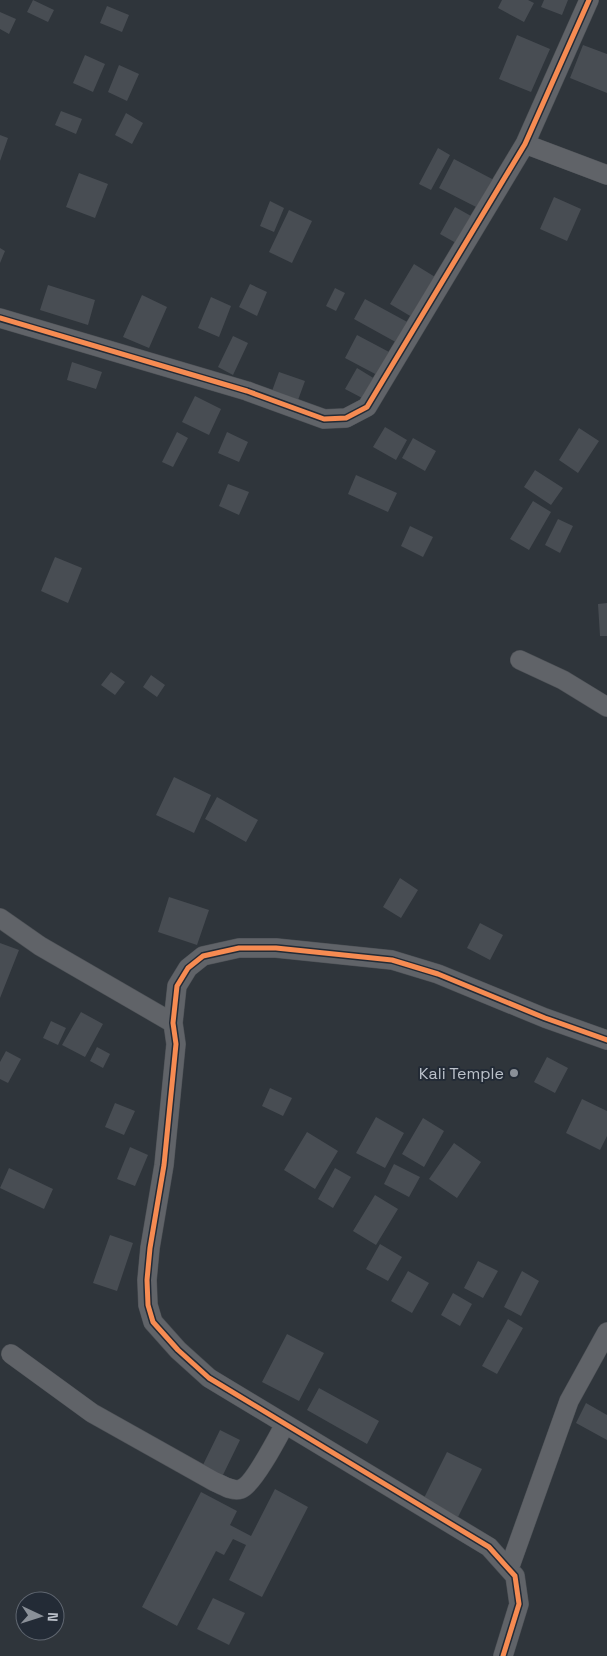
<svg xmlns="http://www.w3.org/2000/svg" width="607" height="1656" viewBox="0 0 607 1656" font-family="'Space Grotesk',sans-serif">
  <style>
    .building { fill: #484d53 }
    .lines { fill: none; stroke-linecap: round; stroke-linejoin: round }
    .minor-casing { stroke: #4d5156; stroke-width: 20 }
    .minor { stroke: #606368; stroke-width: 19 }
    .cycleway-casing { stroke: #232b36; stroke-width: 8 }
    .cycleway { stroke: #f68b52; stroke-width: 5 }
    .poi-dot { fill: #8a9098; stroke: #232b36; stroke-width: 2 }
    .labels { text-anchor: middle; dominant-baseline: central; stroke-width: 4; stroke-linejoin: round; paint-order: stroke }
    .poi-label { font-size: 16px; fill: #bbc1ca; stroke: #232b36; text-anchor: end }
  </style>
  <rect width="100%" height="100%" fill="#2f353b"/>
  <path class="building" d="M33,0l21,10 -6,12 -21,-10z
    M502,0h26l6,3 -10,19 -26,-14z
    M544,0h24l-6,15 -21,-8z
    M107,6l22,9 -7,17 -22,-9z
    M0,12l16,7 -7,15 -9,-5z
    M517,35l33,14 -19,43 -32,-13z
    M583,45l24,9v39l-37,-15z
    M85,55l20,9 -12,28 -20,-9z
    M119,65l20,9 -12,27 -19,-9z
    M61,111l21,8 -6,15 -21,-9z
    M126,113l17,10 -11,21 -17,-9z
    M0,135l8,3 -8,23z
    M438,148l12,7 -19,35 -12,-6z
    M454,159l40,21 -14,29 -41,-21z
    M79,173l29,11 -13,34 -29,-11z
    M554,197l27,12 -14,32 -27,-12z
    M270,201l14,7 -10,24 -14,-6z
    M455,207l16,9 -15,27 -16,-9z
    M289,210l23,11 -20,42 -23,-11z
    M0,248l5,3 -5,12z
    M414,264l26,16 -23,40 -27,-16z
    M250,284l17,8 -10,24 -18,-9z
    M48,285l47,15 -7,25 -48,-15z
    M335,288l10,5 -9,18 -10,-5z
    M142,295l25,12 -18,41 -26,-11z
    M211,297l20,9 -12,31 -21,-9z
    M365,299l46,25 -10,21 -47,-26z
    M357,335l34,18 -12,23 -34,-18z
    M233,336l15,7 -15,32 -15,-8z
    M72,362l30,10 -6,17 -29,-9z
    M357,368l18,11 -11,20 -19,-10z
    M279,372l26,9 -7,19 -26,-9z
    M195,396l26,13 -12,26 -27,-13z
    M385,427l22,13 -11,20 -23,-13z
    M579,428l20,13 -21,32 -19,-13z
    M177,432l11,6 -15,29 -11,-5z
    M227,432l21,10 -9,20 -21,-9z
    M413,438l23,13 -11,20 -23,-13z
    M535,470l28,18 -12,17 -27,-18z
    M356,475l41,18 -9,19 -40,-18z
    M228,484l21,8 -10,23 -20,-9z
    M533,501l18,11 -22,38 -19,-11z
    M558,519l15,7 -13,27 -15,-8z
    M410,526l23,11 -10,20 -22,-11z
    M55,557l27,11 -14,35 -27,-12z
    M607,603v33h-7l-2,-32z
    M111,672l14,10 -10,13 -14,-10z
    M151,675l14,10 -8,12 -14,-10z
    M174,777l37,18 -17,38 -38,-18z
    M217,797l41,23 -12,22 -41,-23z
    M400,878l18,12 -17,28 -18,-11z
    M169,897l40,13 -12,35 -39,-13z
    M480,923l23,12 -13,25 -23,-12z
    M0,943l19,7 -19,48z
    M81,1012l22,12 -18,33 -23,-12z
    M51,1021l15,7 -8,17 -15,-7z
    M97,1047l13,7 -7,14 -13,-7z
    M6,1051l15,8 -13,24 -8,-4v-17z
    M547,1057l21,11 -13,25 -21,-11z
    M270,1088l22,10 -9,18 -21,-10z
    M582,1099l25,12v25l-7,14 -34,-17z
    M115,1103l20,8 -11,24 -19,-8z
    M376,1117l28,16 -19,35 -29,-15z
    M423,1118l21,13 -20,36 -22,-13z
    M307,1132l31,19 -23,38 -31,-19z
    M454,1143l27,19 -24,36 -28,-19z
    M130,1147l18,8 -13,31 -18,-7z
    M394,1164l26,13 -11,20 -25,-13z
    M9,1168l44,21 -9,20 -44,-21z
    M335,1168l16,9 -18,31 -15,-9z
    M375,1195l23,14 -22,36 -23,-14z
    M110,1235l23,8 -16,48 -24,-8z
    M380,1244l22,13 -14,24 -22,-12z
    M478,1261l20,10 -15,27 -19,-10z
    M408,1271l21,12 -17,30 -21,-12z
    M522,1271l17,10 -18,35 -17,-9z
    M453,1293l19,11 -12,22 -19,-11z
    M508,1319l15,9 -26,46 -15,-8z
    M287,1334l37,19 -25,48 -37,-19z
    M319,1388l60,33 -12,23 -60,-34z
    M586,1403l21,12v25l-31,-17z
    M220,1430l20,10 -19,39 -20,-10z
    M447,1452l35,17 -24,48 -35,-17z
    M275,1489l33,18 -46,90 -33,-17 17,-35 -13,-6 -9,16 -8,-4 -39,75 -35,-19 59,-115 36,19 -7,14 21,11z
    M213,1598l32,15 -16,32 -32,-16z"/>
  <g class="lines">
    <defs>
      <path id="minor" d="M525,144l82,31
        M0,318l247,73 77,28 22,-1 21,-11 158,-263 64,-144
        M520,660l43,20 44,27
        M0,918l40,28 133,77
        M11,1354l81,59 123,69c8,3 17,10 26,7 12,-4 37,-52 44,-65
        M509,1569l60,-168 38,-69
        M503,1656l16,-52 -4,-28 -26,-29 -280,-169 -31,-28 -25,-28 -5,-17 -1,-25 3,-32 14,-83 12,-121 -3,-21 4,-37 11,-18 15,-12 36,-8h37l116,12 46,14 107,44 62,22"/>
    </defs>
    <use href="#minor" class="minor-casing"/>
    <use href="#minor" class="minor"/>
    <defs>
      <path id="cycleway" d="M0,318l247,73 77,28 22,-1 21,-11 158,-263 64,-144
        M503,1656l16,-52 -4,-28 -26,-29 -280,-169 -31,-28 -25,-28 -5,-17 -1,-25 3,-32 14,-83 12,-121 -3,-21 4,-37 11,-18 15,-12 36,-8h37l116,12 46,14 107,44 62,22"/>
    </defs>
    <use href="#cycleway" class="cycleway-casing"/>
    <use href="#cycleway" class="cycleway"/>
  </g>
  <circle class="poi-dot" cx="514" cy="1073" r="5"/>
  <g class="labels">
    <g class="poi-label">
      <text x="504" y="1073">Kali Temple</text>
    </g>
  </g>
  <g transform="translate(40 1616) rotate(94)"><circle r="24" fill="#232b36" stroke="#606771"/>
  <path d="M0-4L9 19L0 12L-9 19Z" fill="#8a9098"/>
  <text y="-8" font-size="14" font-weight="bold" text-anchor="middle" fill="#bbc1ca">N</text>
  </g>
</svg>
